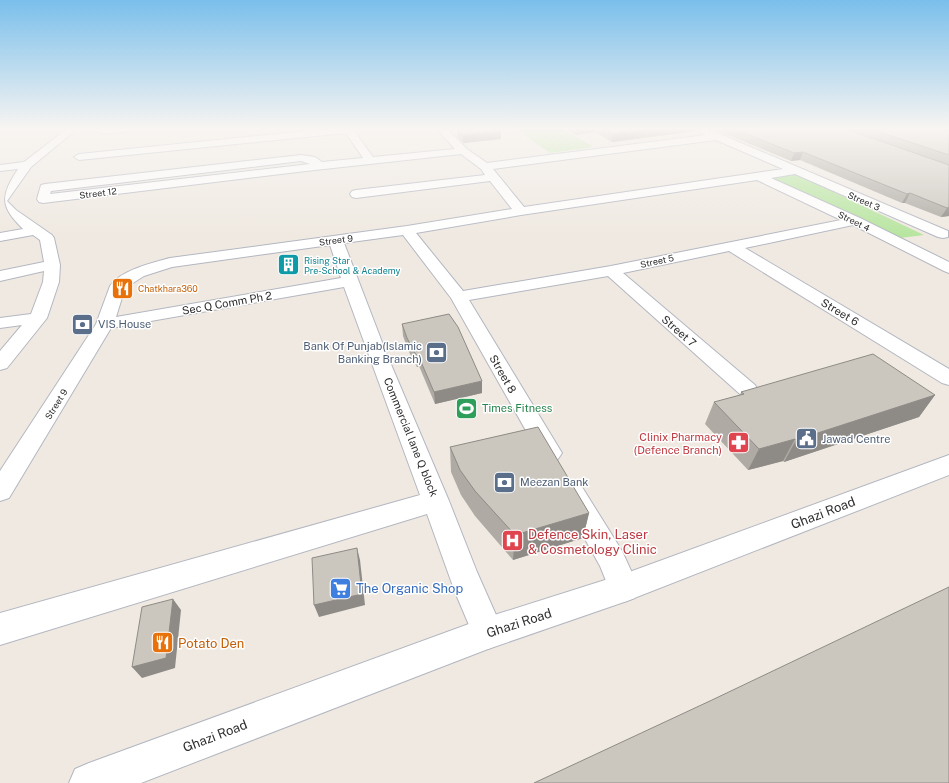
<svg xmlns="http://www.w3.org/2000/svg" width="949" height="783" viewBox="0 0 949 783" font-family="'Public Sans',sans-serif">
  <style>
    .green { fill: #b6e59e }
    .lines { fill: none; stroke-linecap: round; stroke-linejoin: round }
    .minor-casing { stroke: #b4b7c1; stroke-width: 2 }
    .secondary-casing { stroke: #b4b7c1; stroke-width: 2 }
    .minor { fill: #fff; fill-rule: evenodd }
    .secondary { fill: #fff; fill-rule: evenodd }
    .wall { fill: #afaba4 }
    .shaded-wall { fill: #8e8b86 }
    .building { fill: #cbc7bf; stroke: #8e8b86 }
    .labels { text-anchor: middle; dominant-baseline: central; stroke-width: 3; stroke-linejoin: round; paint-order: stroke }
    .far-street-label { font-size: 9px; fill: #2e2e2e; stroke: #fff }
    .far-culture-label { font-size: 9px; fill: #0d838f; stroke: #fff; text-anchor: start }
    .far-food-label { font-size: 9px; fill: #c56008; stroke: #fff; text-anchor: start }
    .street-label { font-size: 11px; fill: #2e2e2e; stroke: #fff }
    .service-label { font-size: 11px; fill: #4e5e75; stroke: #fff; text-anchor: start }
    .leisure-label { font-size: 11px; fill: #27864d; stroke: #fff; text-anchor: start }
    .health-label { font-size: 11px; fill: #be3a42; stroke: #fff; text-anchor: end }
    .near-street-label { font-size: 13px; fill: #2e2e2e; stroke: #fff }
    .near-health-label { font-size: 13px; fill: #be3a42; stroke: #fff; text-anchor: start }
    .near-shop-label { font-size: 13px; fill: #366cbe; stroke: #fff; text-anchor: start }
    .near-food-label { font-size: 13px; fill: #c56008; stroke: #fff; text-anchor: start }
  </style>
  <rect width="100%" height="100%" fill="#efe9e1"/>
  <path class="green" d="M515,128h47l31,19 -43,6z
    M796,174l128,61 -24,3 -135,-61z"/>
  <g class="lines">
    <defs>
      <path id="minor" d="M68,128h10l-47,39 -24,34 9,9 36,25 2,3 6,27 -1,17 -12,36 -40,50 -7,2v-19l22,-26 -22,3v-10l31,-4 12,-32 1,-11 -44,10v-10l44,-9 -4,-22 -7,-5 -33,6v-8l23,-4c-23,-23 -23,-32 -5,-60l-18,2v-6l24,-3z
        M134,128c-5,4 -32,8 -37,3l4,-3z
        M336,128h16l21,29 82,-8 -19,-21h10l21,21 20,14 219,-28 -13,-7h13l242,103v6l-5,1 -5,-1 -143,-63 -24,4 89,40 89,44v11l-5,-2 -91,-46 -108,23 204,121v16l-7,-2 -213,-132 -106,22 132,112 3,5 -3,5 -7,2 -7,-2 -133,-119 -139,24 93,153 -4,6 -8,3 -8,-3 -91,-161 -48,-63 -59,8 43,112 62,146 28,71 27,61 -5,11 -11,5 -11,-5 -22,-52 -28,-78 -427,131v-32l420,-118 -76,-208 -233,41 -102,170 -9,3v-30l96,-147 14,-38c11,-16 42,-23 60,-28l237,-32 105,-17 -22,-28 -134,17 -4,-1 -2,-3 2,-3 4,-1 129,-15 -4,-6 -20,-15 -155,17 -263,32 -4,-1 -2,-3 4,-14 4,-1 256,-29 14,2 7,5 41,-4 -17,-25 -267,27 -5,-3 5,-3zM716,140l67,29 -259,38 -31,-38zM301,161l9,3 -260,30 1,-3zM757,180l84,40 -230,46 -148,25 -47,-58 105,-18zM330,245l11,33 -225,39 9,-29 19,-12 28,-9z
        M573,484l9,3 40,64 17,37 -4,10 -11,4 -11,-4 -13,-32 -40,-72 4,-7z"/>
      <path id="secondary" d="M949,455v20l-325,127 -136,47 -347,134h-72l6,-14 14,-6 399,-146 136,-43z"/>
    </defs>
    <use href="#minor" class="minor-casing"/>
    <use href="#secondary" class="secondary-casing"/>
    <use href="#minor" class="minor"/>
    <use href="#secondary" class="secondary"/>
  </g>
  <path class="wall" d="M564,128h133l-1,3 -84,11 -17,-10 -20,3z
    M711,128h238v88l-8,1 -36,-14h-3l-102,-43 -9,1z
    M457,129l44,2v8l-38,4 -6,-6z
    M402,324l80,69 -47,11 -16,-38 -2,1 -9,-17 -5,-14z
    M741,392l194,3 -16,22 -135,45 -1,-1 -35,9 -43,-46 9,-22 26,-7z
    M450,447l139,66 -6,25 -70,22 -38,-44 -14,-21 -10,-23z"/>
  <path class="shaded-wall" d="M576,128h20l-1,4 -20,3z
    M660,128h37l-1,3 -84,11 1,-8z
    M501,131v8l-38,4v-8z
    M803,152l-3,8 -9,1 3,-8z
    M910,193l-5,10h-3l5,-9z
    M949,207v9l-8,1 6,-9z
    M416,355h2l1,11 -2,1z
    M482,381v12l-47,11 -1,-12z
    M935,395l-16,22 -135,45 12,-22z
    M795,439l-12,22 -35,9 11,-21z
    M589,513l-6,25 -70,22 2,-25z
    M357,548l3,12 5,45 -46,12 -5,-12z
    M173,599l8,11 -6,58 -33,10 -10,-11z"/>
  <path class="building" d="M467,128h30l4,3 -38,4 -6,-6z
    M603,128h57l-47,6z
    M732,128h111l106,37v42l-2,1 -37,-15 -3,1 -104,-42 -9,1z
    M867,128h82v27z
    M449,314l9,13 24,54 -48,11 -16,-37h-2l-9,-17 -5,-14z
    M873,354l62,41 -139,45 -1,-1 -36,10 -45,-47 30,-8 -3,-2z
    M538,427l51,86 -74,22 -40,-44 -15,-21 -10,-23z
    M357,548l5,46 -48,11 -2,-47z
    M949,587v196h-415l178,-83z
    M173,599l-7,59 -34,9 10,-60z"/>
  <linearGradient id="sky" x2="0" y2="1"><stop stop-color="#7abfeb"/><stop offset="0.54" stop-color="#f8f5f2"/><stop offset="1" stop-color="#f8f5f2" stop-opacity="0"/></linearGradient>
  <rect width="949" height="238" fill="url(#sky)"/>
  <defs>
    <symbol id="building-square" viewBox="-11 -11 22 22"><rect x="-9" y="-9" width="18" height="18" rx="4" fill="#0f9aa8" stroke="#fff"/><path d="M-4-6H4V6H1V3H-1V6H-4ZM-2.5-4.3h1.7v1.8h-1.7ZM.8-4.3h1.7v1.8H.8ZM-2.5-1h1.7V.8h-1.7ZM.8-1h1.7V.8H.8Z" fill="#fff"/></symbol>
    <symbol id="restaurant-square" viewBox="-11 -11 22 22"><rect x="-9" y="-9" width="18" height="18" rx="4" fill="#e8710a" stroke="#fff"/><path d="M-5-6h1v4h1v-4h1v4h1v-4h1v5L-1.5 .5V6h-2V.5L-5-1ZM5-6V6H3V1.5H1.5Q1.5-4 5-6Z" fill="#fff"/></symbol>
    <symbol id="bank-square" viewBox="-11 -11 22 22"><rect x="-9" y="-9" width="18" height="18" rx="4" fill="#5c6f8a" stroke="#fff"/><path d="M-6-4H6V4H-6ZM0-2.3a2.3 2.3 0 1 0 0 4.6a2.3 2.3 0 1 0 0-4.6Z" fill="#fff"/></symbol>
    <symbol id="stadium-square" viewBox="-11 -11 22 22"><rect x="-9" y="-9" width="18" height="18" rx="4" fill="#2e9e5b" stroke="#fff"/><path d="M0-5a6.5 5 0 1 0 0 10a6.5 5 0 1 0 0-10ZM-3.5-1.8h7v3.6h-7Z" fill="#fff"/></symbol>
    <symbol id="civic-square" viewBox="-11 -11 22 22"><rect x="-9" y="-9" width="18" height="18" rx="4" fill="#5c6f8a" stroke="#fff"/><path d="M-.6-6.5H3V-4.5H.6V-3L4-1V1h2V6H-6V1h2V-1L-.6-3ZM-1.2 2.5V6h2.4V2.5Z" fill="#fff"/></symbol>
    <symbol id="pharmacy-square" viewBox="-11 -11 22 22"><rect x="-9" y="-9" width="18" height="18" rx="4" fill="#e0444e" stroke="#fff"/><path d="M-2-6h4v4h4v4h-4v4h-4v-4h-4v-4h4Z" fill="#fff"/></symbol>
    <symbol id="hospital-square" viewBox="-11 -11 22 22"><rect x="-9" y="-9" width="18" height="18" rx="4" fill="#e0444e" stroke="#fff"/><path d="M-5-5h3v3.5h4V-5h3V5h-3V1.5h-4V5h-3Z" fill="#fff"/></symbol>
    <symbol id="supermarket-square" viewBox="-11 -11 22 22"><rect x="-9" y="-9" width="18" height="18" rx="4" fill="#3f7fe0" stroke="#fff"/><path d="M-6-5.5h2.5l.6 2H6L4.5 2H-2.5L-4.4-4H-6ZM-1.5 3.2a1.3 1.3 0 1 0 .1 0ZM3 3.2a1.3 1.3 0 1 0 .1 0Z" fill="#fff"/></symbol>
  </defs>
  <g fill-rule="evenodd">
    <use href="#building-square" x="276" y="252" width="25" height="25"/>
    <use href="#restaurant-square" x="110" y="276" width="25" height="25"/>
    <use href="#bank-square" x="70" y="312" width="25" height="25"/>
    <use href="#bank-square" x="424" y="340" width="25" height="25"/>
    <use href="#stadium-square" x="454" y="396" width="25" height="25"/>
    <use href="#civic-square" x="794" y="426" width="25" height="25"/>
    <use href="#pharmacy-square" x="726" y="430" width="25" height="25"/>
    <use href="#bank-square" x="492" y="470" width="25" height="25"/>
    <use href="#hospital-square" x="500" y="528" width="25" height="25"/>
    <use href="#supermarket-square" x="328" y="576" width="25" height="25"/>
    <use href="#restaurant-square" x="150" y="630" width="25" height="25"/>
  </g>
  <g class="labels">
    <g class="far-street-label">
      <text transform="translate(98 193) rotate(-7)">Street 12</text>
      <text transform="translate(864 201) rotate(23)">Street 3</text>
      <text transform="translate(854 221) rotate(26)">Street 4</text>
      <text transform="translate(336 240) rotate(-8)">Street 9</text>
      <text transform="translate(657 261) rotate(-12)">Street 5</text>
      <text transform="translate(56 404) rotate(-58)">Street 9</text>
    </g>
    <g class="far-culture-label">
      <text x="304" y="260">Rising Star<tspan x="304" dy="10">Pre-School &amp; Academy</tspan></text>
    </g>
    <g class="far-food-label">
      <text x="138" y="288">Chatkhara360</text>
    </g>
    <g class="street-label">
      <text transform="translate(227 303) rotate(-10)">Sec Q Comm Ph 2</text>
      <text transform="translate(840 312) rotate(31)">Street 6</text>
      <text transform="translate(679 331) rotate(41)">Street 7</text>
      <text transform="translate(503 374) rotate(60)">Street 8</text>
      <text transform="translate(411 437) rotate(68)">Commercial lane Q block</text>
    </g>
    <g class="service-label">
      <text x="98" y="324">VIS House</text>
      <text x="422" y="346" text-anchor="end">Bank Of Punjab(Islamic<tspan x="422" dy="13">Banking Branch)</tspan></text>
      <text x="822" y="439">Jawad Centre</text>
      <text x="520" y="482">Meezan Bank</text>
    </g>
    <g class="leisure-label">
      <text x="482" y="408">Times Fitness</text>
    </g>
    <g class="health-label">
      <text x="722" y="437">Clinix Pharmacy<tspan x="722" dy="13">(Defence Branch)</tspan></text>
    </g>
    <g class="near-street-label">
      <text transform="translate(823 513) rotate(-21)">Ghazi Road</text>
      <text transform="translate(519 623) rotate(-18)">Ghazi Road</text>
      <text transform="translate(215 736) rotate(-21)">Ghazi Road</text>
    </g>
    <g class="near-health-label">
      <text x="528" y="534">Defence Skin, Laser<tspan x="528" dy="15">&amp; Cosmetology Clinic</tspan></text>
    </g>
    <g class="near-shop-label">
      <text x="356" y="588">The Organic Shop</text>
    </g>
    <g class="near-food-label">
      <text x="178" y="643">Potato Den</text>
    </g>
  </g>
</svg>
